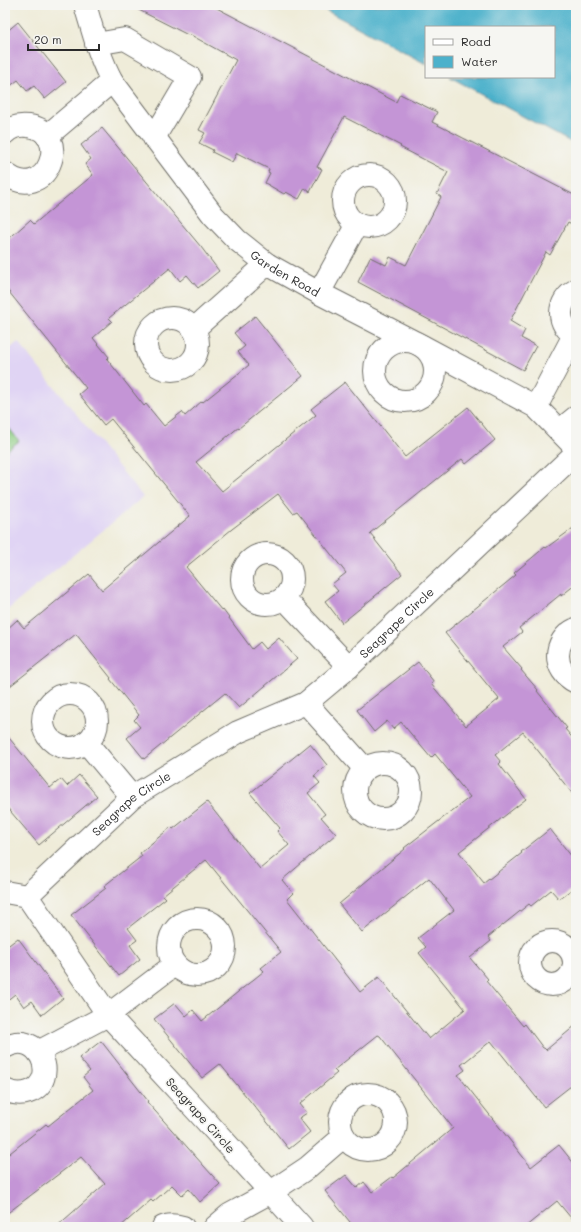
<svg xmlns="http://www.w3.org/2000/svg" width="581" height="1232" viewBox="0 0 581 1232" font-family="Mali,sans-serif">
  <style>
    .built { fill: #e0d4f4 }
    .green { fill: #8fce85; stroke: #5d7c58 }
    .water { fill: #4cb1cb; stroke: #3c6e7b }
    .building { fill: #c495d6 }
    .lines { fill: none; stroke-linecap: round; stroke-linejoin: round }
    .minor-casing { stroke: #706f68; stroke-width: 24 }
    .minor { stroke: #fff; stroke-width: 22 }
    .labels { text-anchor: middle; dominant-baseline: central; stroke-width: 3.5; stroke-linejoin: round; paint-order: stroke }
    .street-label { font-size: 12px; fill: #2b2b2b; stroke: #f6f6f2 }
  </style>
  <rect width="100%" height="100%" fill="#f6f6f2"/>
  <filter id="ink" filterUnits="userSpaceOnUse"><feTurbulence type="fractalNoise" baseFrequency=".025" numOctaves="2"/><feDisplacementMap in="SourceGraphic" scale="8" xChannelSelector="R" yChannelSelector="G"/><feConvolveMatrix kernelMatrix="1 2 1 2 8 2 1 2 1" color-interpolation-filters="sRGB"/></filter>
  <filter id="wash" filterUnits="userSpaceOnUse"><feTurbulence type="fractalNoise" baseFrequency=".012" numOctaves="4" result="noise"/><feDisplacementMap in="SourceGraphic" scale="16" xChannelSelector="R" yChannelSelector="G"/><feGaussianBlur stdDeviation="0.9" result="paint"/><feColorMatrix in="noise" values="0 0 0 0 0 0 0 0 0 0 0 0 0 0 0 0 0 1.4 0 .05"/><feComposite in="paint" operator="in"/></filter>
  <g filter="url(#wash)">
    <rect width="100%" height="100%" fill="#efecd9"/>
    <path class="built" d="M18,342l125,155 -138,115v-259z"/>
    <path class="green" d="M5,423l14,18 -14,11z"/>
    <path class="water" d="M316,5h260v140l-126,-68h104v-50h-128v37z"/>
    <g id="blocks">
      <path class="building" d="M129,5h82l185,97 4,-8 37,18 -5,10 144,74v30l-8,-4 -18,33 -4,-3 -36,69 15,9 -4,8 15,8 -13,24 -165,-88 12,-25 16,8 4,-8 16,8 35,-68 -4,-3 11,-22 -48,-25 1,-1 -57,-29 -27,50 5,2 -12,23 -5,-4 -6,11 -13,-7 -2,2 -19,-11 5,-10 -2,-1 1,-3 -32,-16 -5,9 -20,-10 1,-2 -14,-7 6,-10 -6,-3 37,-70 -47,-26 -1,1z
        M18,22l48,60 -21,17 -11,-13 -7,5 -9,-11 -13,10v-57z
        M102,128l99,119 18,24 -21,17 -11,-13 -7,6 -10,-13 -61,50 3,3 -19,17 16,19 -2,2 37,47 2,-2 18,22 18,-14 3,4 17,-15 1,1 46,-37 -11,-13 7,-6 -11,-13 21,-17 48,60 -64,52v-1l-43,35 26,29 94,-76 -5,-6 34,-27 60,75 63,-50 27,33 -29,24 -4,-5 -92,74 5,6v1l27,34 -60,49 -17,-22 13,-10 -6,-7 14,-11 -49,-62 -4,2 -15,-19 -46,35 -46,38 36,44 1,-1 29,39 8,-7 6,7 13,-11 18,21 -58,49 -14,-15 -81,66 -17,-21 13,-11 -6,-7 5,-5 -29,-36 1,-1 -35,-44 -71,56v-59l12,-11 7,8 65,-54 13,16 88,-74 -79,-97 -7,6 -25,-31 7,-6 -81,-101v-45l25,-22 4,4 59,-49 -8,-11 6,-5 -10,-14z
        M576,526v58l-15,12v-2l-42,34 3,4 -19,15 19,22 -1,1 17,20 -1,1 30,37 -2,1 11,13v56l-53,-66 -28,23 6,7 -2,2 27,35 -67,53 25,31 38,-30 -1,-1 29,-23 26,33v24l-17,13 -8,-9 -20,16 -2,-2 -41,33 3,4 -21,17 18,21 -2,2 37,45 2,-2 18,24h1l2,2 30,-25v57l-32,25 -53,-66 -30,24 4,5 -7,5 73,92 28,-22 17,21v58l-19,-23 -32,26h-171l-29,-36 21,-16 11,13 7,-6 8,10 20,-15 1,1 60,-50 -73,-92 -2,-1 -44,35 3,3 -37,31 7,9 -8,5 11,14 -21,17 -69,-85 -18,14 -48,-59 21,-16 11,13 7,-6 9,11 62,-50 -3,-3 20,-16 -74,-91 -1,-1 -43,35 3,3 -38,30 9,12 -7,5 10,14 -21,17 -48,-61 35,-27 -2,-2 38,-30 -2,-3 31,-26 2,2 34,-27 53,67 29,-24 -12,-14 3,-3 -30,-35 60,-49 17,21 -13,11 6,7 -12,10 17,21 -4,3 15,17 -54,46 11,13 -6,6 73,93 19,-15 50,62 36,-30 -46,-56 7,-6 -8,-9 36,-28 -25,-32 -67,54 -23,-28 66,-55 -1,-1 66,-51 -35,-43 -4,4 -30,-36 -8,7 -6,-8 -13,11 -17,-22 61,-48 16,20 -3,2 35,42 33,-27 -54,-66 71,-58 -2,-2 31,-26 1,1z
        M5,733l45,55 11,-9 6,7 12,-11 18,21 -58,49 -34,-40z
        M18,938l45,60 -21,17 -10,-14 -8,6 -9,-13 -10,8v-54z
        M101,1041l47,60 -1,1 73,82 -20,18 -11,-13 -7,6 -10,-10 -19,17 -2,-2 -31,27h-64l49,-43 -24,-27 -76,58v-58l41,-33 2,2 45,-36 -10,-13 7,-6 -11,-13z"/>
    </g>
  </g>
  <g filter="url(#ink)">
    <use href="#blocks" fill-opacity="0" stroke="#706f68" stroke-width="1"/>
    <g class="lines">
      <defs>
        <g id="minor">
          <path id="s1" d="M85,5c8,26 14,52 27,76l101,134 24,25 30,24 52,29 105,54 112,60 40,41"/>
          <path d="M96,44l29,-5 65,38 -36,61"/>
          <path d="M5,133c6,-6 14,-8 23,-7 47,5 18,81 -23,47"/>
          <path d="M47,136l65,-55"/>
          <circle cx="369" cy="201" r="26"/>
          <path d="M576,290c-19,10 -21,36 0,45"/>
          <path d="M319,293l38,-69"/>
          <circle cx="172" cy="344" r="26"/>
          <path d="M194,329l73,-65"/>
          <circle cx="405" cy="371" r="30"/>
          <path d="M536,407l38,-72"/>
          <path d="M560,430l16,-13"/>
          <circle cx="267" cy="579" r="25"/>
          <path d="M284,598l65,69"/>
          <path d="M576,629c-24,11 -24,42 0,53"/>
          <circle cx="70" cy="721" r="27"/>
          <path d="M306,703l59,66"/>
          <path d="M86,742l46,55"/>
          <circle cx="383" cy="791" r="28"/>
          <path d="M5,892l22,4"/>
          <circle cx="197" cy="947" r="28"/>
          <circle cx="552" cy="963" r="22"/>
          <path d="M5,1047c34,-19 56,33 24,45 -9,3 -16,2 -24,-2"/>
          <path d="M38,1052l70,-37 66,-50"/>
          <circle cx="368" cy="1122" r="28"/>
          <path d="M163,1227c6,-3 13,-2 20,0"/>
          <path d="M215,1227l14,-12 42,-23 36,-24 37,-32"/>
          <path id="s2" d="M302,1227l-105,-116 -89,-96 -81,-119 105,-99 106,-65 68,-29 43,-36 227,-214"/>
        </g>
      </defs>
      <use href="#minor" class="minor-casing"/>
      <use href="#minor" class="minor"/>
    </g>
  </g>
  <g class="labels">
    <g class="street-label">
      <text stroke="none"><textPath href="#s1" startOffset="342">Garden Road</textPath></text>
      <text stroke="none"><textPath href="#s2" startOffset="895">Seagrape Circle</textPath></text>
      <text stroke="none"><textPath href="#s2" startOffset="571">Seagrape Circle</textPath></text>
      <text transform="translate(201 1115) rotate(48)">Seagrape Circle</text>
    </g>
  </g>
  <rect width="581" height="1232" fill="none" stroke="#f6f6f2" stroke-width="20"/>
  <rect x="425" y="26" width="130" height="52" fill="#f6f6f2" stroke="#a5a5a2"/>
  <rect x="433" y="39" width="20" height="6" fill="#ffffff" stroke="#a5a5a2"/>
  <text x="461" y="46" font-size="12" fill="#2b2b2b">Road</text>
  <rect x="433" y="56" width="20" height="12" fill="#4cb1cb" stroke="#a5a5a2"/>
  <text x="461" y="66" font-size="12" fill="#2b2b2b">Water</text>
  <path d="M28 44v6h71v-6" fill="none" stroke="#2b2b2b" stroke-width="2"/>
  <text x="34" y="44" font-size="12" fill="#2b2b2b" stroke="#f6f6f2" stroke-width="3" paint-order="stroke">20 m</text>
</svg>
